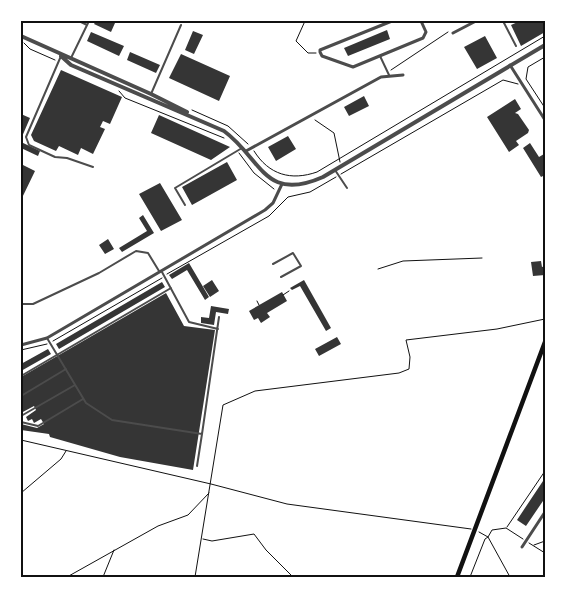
<svg xmlns="http://www.w3.org/2000/svg" width="566" height="598" viewBox="0 0 566 598" font-family="Mulish,sans-serif">
  <style>
    .building { fill: #353535 }
    .lines { fill: none; stroke-linecap: round; stroke-linejoin: round }
    .path { stroke: #111; stroke-width: 1 }
    .service { stroke: #4c4c4c; stroke-width: 2 }
    .minor { stroke: #4c4c4c; stroke-width: 3 }
    .tertiary { stroke: #4c4c4c; stroke-width: 4 }
    .secondary { stroke: #111; stroke-width: 4.5 }
    .neatline { fill: none; stroke: #111; stroke-width: 2 }
  </style>
  <rect width="100%" height="100%" fill="#fff"/>
  <path class="building" d="M96,21h15l4,2 -4,9 -17,-8z
    M520,21h25v11l-24,14 -10,-21z
    M387,30l3,9 -42,17 -4,-8z
    M193,31l10,4 -9,19 -9,-4z
    M91,32l33,14 -5,10 -32,-15z
    M485,36l12,22 -20,11 -13,-22z
    M130,52l30,13 -4,8 -29,-13z
    M181,54l49,22 -11,25 -50,-23z
    M61,70l61,27 -12,27 -7,-3 -3,6 5,2 -12,25 -12,-6 -3,7 -19,-9 -3,5 -22,-10 -3,-6z
    M364,96l5,10 -20,10 -5,-9z
    M515,99l6,10 -6,4 3,1 11,16 -1,3 -12,8 3,4 -10,7 -22,-35z
    M21,114l9,4 -9,21z
    M159,115l71,32 -19,13 -60,-27z
    M288,136l8,13 -20,12 -8,-14z
    M21,142l19,9 -2,5 -17,-8z
    M530,143l9,14 5,-3 1,2v19l-4,2 -18,-29z
    M227,162l10,18 -45,25 -10,-18z
    M21,164l14,7 -14,29z
    M160,183l22,37 -21,11 -22,-37z
    M143,215l11,18 -32,19 -3,-4 28,-17 -8,-13z
    M108,239l6,10 -9,5 -6,-9z
    M541,261l1,6 3,-1v9l-12,1 -2,-14z
    M189,263l20,34 -4,3 -18,-30 -15,9 -3,-4z
    M212,280l7,11 -9,6 -7,-11z
    M304,280l27,48 -5,3 -26,-45 -8,4 -2,-2z
    M162,282l3,5 -106,62 -3,-5z
    M282,292l5,9 -20,12 3,4 -9,6 -3,-5 -4,2 -5,-9z
    M166,293l18,33 31,4 -22,140 -73,-13 -70,-20 -1,-3 -28,-4v-6l16,4 7,-4 -3,-5 -7,4 -2,-4 -4,2 -2,-4 10,-7 -2,-4 -13,7v-36z
    M211,306l18,3 -1,5 -12,-2 -2,13 -13,-2v-6l8,1z
    M337,337l4,7 -22,12 -4,-7z
    M48,349l3,5 -30,17v-7z
    M545,478v20l-19,28 -9,-6z"/>
  <g class="lines">
    <path class="path" d="M305,21l-9,20 12,12h8
      M24,43l6,6 25,11
      M545,57l-17,10 -2,12 19,29
      M391,70l57,-38
      M119,91l6,7 99,40
      M192,110l36,16 20,18
      M315,120l19,13 6,29
      M254,151c15,24 37,30 63,21l228,-136
      M239,153l15,20 20,16
      M341,174l162,-94 15,4
      M378,269l25,-8 79,-3
      M167,274l102,-58 19,-19 22,-5 26,-15
      M283,295l6,-4
      M257,301l2,4
      M53,341l109,-63
      M21,350l26,-6
      M21,440l190,44 76,20 184,25
      M21,493l40,-34 5,-8
      M507,527l38,-56
      M479,532l9,5 4,-7 14,-2 17,11
      M203,539l9,2 42,-7 12,16 27,27
      M529,543l16,10
      M534,545l11,-4
      M67,577l91,-51 30,-11 21,-22
      M103,577l11,-27
      M195,577l28,-172 32,-14 144,-18 10,-4 1,-12 -4,-17 91,-11 48,-10
      M470,577l15,-38 3,-2 22,40"/>
    <path class="service" d="M79,21l8,4
      M503,21l13,25
      M61,56l-35,81 3,8 26,12 12,1 26,9
      M380,56l9,19
      M71,58l18,-37
      M151,94l30,-69
      M335,170l12,18
      M185,205l-10,-17 67,-40
      M273,264l20,-11 8,13 -20,11
      M162,272l27,50 29,7
      M21,304h12l66,-31 37,-22 12,2 11,18
      M47,338l39,65 26,17 90,14 17,-117
      M21,376l150,-88
      M21,396l45,-27
      M21,416l54,-31
      M21,422l17,4 45,-27
      M197,466l5,-32"/>
    <path class="minor" d="M392,21l-72,29v2l2,4 31,11 70,-29 3,-6 -5,-11
      M453,33l23,-12
      M510,65l35,55
      M246,151l135,-74 22,-2
      M21,345l26,-7 218,-128 8,-7 9,-19
      M522,547l23,-35"/>
    <path class="tertiary" d="M21,36l130,58 36,18
      M61,56l10,9 153,66c38,28 40,72 99,46l222,-132"/>
    <path class="secondary" d="M457,577l88,-235"/>
  </g>
  <rect width="566" height="598" fill="none" stroke="#ffffff" stroke-width="45"/>
  <rect x="22" y="22" width="522" height="554" class="neatline"/>
</svg>
